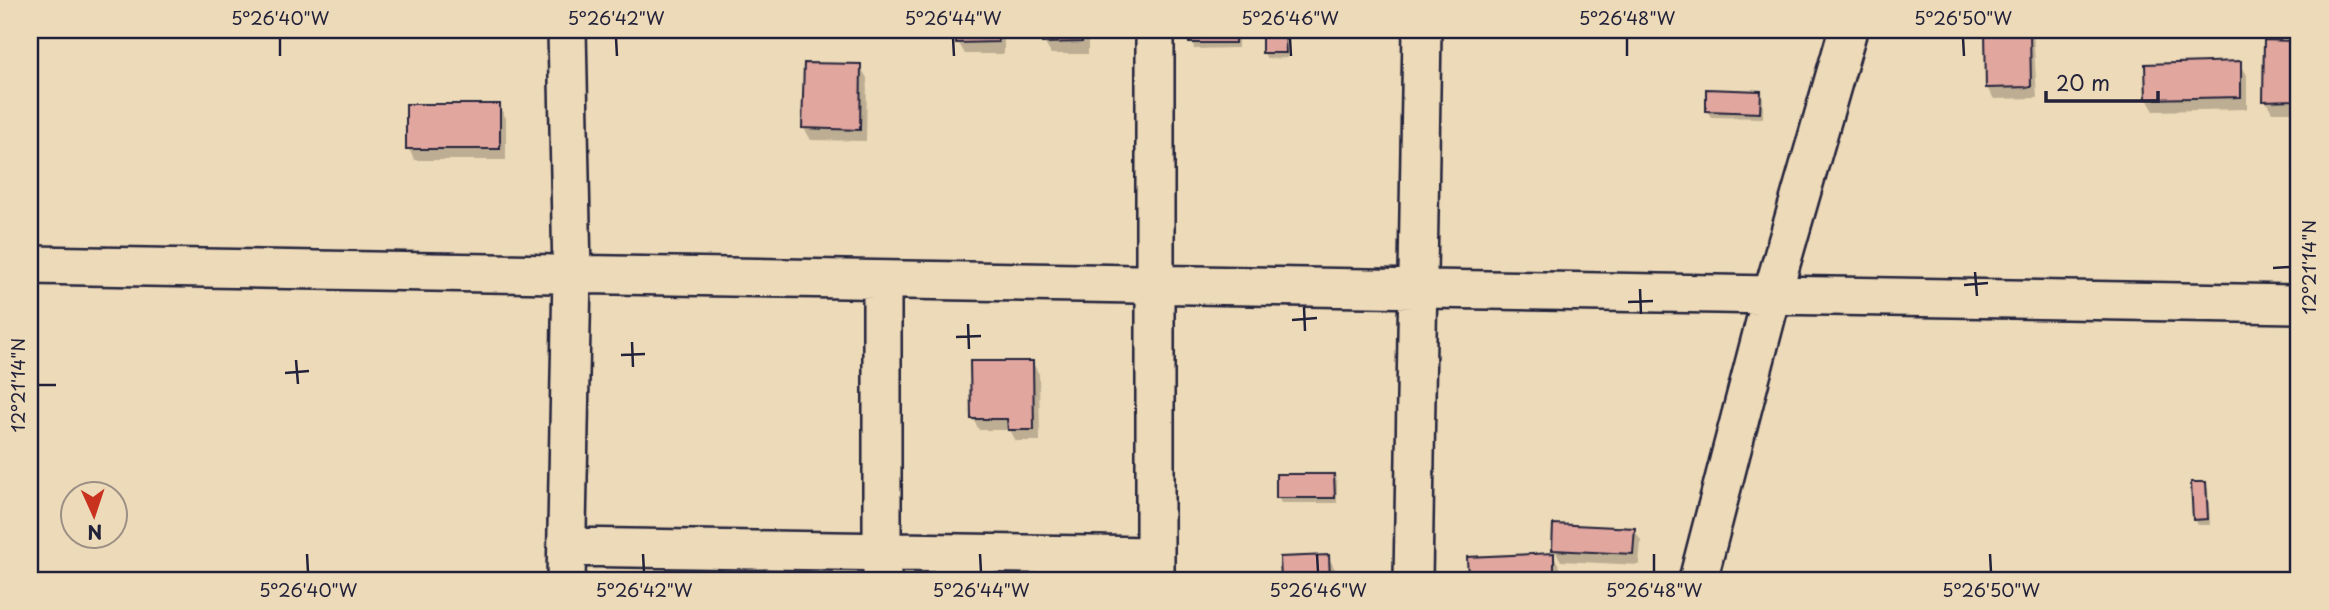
<svg xmlns="http://www.w3.org/2000/svg" width="2329" height="610" viewBox="0 0 2329 610" font-family="'Playpen Sans',sans-serif">
  <style>
    .shadow { fill: #0003 }
    .building { fill: #e1a79f; stroke: #22223b; stroke-width: 2 }
    .lines { fill: none; stroke-linecap: round; stroke-linejoin: round }
    .street-casing { stroke: #22223b; stroke-width: 42 }
    .street { stroke: #eddab8; stroke-width: 37 }
    .ticks { fill: none; stroke: #22223b; stroke-width: 2.5 }
    .neatline { fill: none; stroke: #22223b; stroke-width: 2.5 }
    .ticks-label { font-size: 18px; text-anchor: middle; fill: #22223b }
  </style>
  <rect width="100%" height="100%" fill="#eddab8"/>
  <filter id="ink" filterUnits="userSpaceOnUse"><feTurbulence type="fractalNoise" baseFrequency=".0143" numOctaves="2"/><feDisplacementMap in="SourceGraphic" scale="14" xChannelSelector="R" yChannelSelector="G"/><feConvolveMatrix kernelMatrix="1 2 1 2 8 2 1 2 1" color-interpolation-filters="sRGB"/></filter>
  <g filter="url(#ink)">
    <path class="shadow" d="M958,30h46v24h-39l-7,-12z
      M1044,30h44v24h-37l-7,-12z
      M1191,30h47v18l-44,1z
      M1264,30h20l4,28 -21,1 -3,-6z
      M1987,30h46l4,68 -43,1 -7,-11z
      M2290,43l7,12 2,16v41h-27l-7,-12z
      M2240,63l7,12v34l-93,2 -7,-12z
      M860,66l7,12 -1,63 -55,-1 -7,-12z
      M1760,93l3,6v19l-52,-1 -4,-6z
      M499,106l7,12v42h-91l-7,-12z
      M1032,362l7,12 1,67h-24l-6,-11h-31l-6,-12z
      M1333,475l4,6v22h-56l-3,-6z
      M2205,483l3,6 2,36h-12l-4,-6z
      M1634,529l7,12 -2,24 -78,-4 -7,-12z
      M1553,555l7,12v13h-90l-1,-22z
      M1328,557l7,12v11h-53v-22z"/>
    <path class="building" d="M956,30h42v12l-42,1z
      M1042,30h40v12l-40,1z
      M1189,30h46v13h-46z
      M1262,30h23l1,23h-24z
      M1985,30h45l1,57 -45,1z
      M2264,40l27,1 2,28h6v31l-36,1z
      M2241,61v36l-95,2 -1,-35z
      M804,63l57,1 -1,66 -58,-2z
      M1706,89l55,2 -1,22 -54,-2z
      M406,104h94v45h-94z
      M2293,119h6v52h-5z
      M970,361h63l1,69h-26l-1,-11h-36z
      M1276,474h58l1,24h-59z
      M2191,482h15l2,37 -15,1z
      M1553,524l82,4 -2,26 -81,-4z
      M1554,553v27h-86l-1,-23z
      M1329,555l1,25h-49l-1,-23z"/>
    <g class="lines">
      <defs>
        <path id="street" d="M1155,30v549
          M30,265l2269,39
          M882,280v300
          M567,547l588,9
          M566,580l6,-306 -5,-244
          M1413,580l9,-550
          M1698,580l74,-285 76,-265"/>
      </defs>
      <use href="#street" class="street-casing"/>
      <use href="#street" class="street"/>
    </g>
  </g>
  <path class="ticks" d="M280,38v18M616,38l1,18M953,38l1,18M1290,38l1,18M1627,38v18M1963,38l1,18M2273,268l17,-1M1975,272l2,24M1964,285l24,-2M1640,289l1,25M1628,302l25,-1M1304,307l1,24M1292,320l25,-2M968,324l1,25M956,337l25,-1M632,342l1,25M621,355l24,-1M296,360l2,24M285,373l24,-2M38,385h18M307,554l1,18M643,554l1,18M980,554l1,18M1317,554l1,18M1654,554v18M1990,554l1,18"/>
  <rect width="2329" height="610" fill="none" stroke="#eddab8" stroke-width="77"/>
  <g transform="translate(94 515) rotate(177)"><circle r="33" fill="#eddab8" stroke="#9c9086" stroke-width="2"/>
  <path d="M0-5L12 26L0 18L-12 26Z" fill="#c8321e"/>
  <text y="-10" font-size="19" font-weight="bold" text-anchor="middle" fill="#22223b">N</text>
  </g>
  <path d="M2046 91v10h112v-10" fill="none" stroke="#22223b" stroke-width="3.5"/>
  <text x="2056" y="91" font-size="21" fill="#22223b" stroke="#eddab8" stroke-width="5" paint-order="stroke">20 m</text>
  <rect x="38" y="38" width="2252" height="534" class="neatline"/>
  <g class="ticks-label">
    <text x="280" y="25">5°26'40"W</text>
    <text x="616" y="25">5°26'42"W</text>
    <text x="953" y="25">5°26'44"W</text>
    <text x="1290" y="25">5°26'46"W</text>
    <text x="1627" y="25">5°26'48"W</text>
    <text x="1963" y="25">5°26'50"W</text>
    <text transform="translate(2310 267) rotate(-90)" y="6">12°21'14"N</text>
    <text transform="translate(19 385) rotate(-90)" y="6">12°21'14"N</text>
    <text x="308" y="597">5°26'40"W</text>
    <text x="644" y="597">5°26'42"W</text>
    <text x="981" y="597">5°26'44"W</text>
    <text x="1318" y="597">5°26'46"W</text>
    <text x="1654" y="597">5°26'48"W</text>
    <text x="1991" y="597">5°26'50"W</text>
  </g>
</svg>
